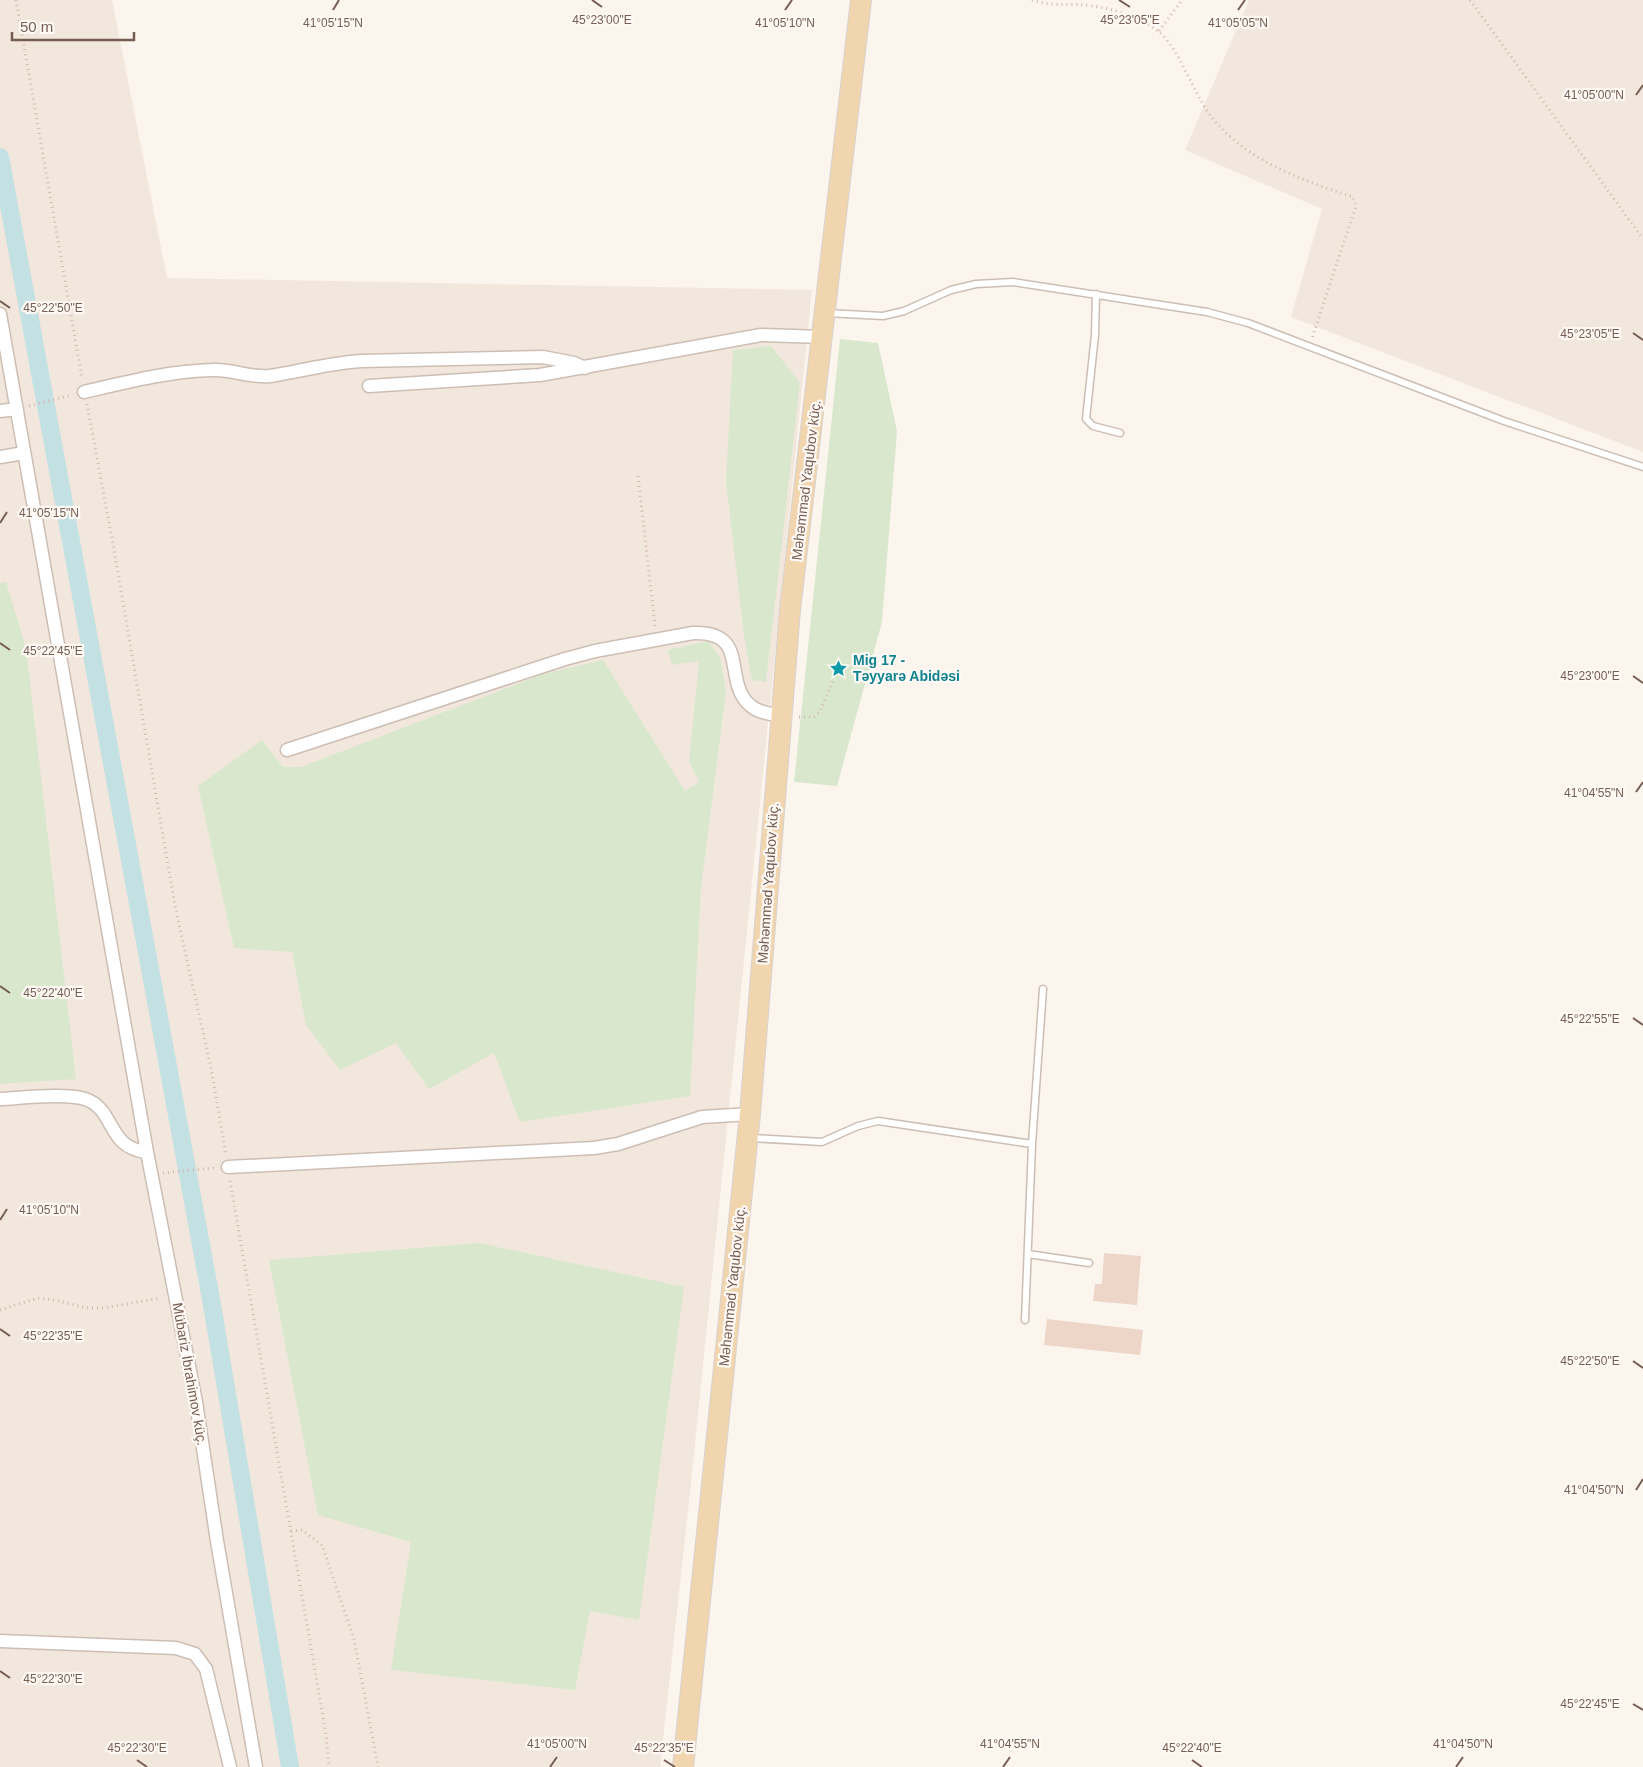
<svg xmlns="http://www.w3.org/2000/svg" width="1643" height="1767" viewBox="0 0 1643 1767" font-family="Helvetica,sans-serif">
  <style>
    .residential { fill: #f2e7dd }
    .green { fill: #d9e8cd }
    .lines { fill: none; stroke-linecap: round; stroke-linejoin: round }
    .canal { stroke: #c3e0e3; stroke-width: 18 }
    .building { fill: #edd5c8 }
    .service-casing { stroke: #cdbeb4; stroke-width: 9 }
    .minor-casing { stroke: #cdbeb4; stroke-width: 15 }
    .primary-casing { stroke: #d8d2cf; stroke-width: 22 }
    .path { stroke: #d3b8ab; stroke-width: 3; stroke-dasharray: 1 4; stroke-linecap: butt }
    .service { stroke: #fff; stroke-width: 6 }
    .minor { stroke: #fff; stroke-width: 12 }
    .primary { stroke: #f1d5af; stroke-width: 20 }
    .ticks { fill: none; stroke: #755d52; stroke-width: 2 }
    .labels { text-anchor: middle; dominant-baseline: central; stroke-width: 4.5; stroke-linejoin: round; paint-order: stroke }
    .street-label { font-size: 14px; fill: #755d52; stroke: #fef9f4 }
    .culture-label { font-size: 14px; font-weight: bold; fill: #0d838f; stroke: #fef9f4; text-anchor: start }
    .ticks-label { font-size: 12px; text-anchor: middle; fill: #755d52; stroke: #fef9f4; stroke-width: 4.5; stroke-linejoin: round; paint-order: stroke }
  </style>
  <rect width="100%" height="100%" fill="#fbf5ee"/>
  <path class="residential" d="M0,0h112l55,278 645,12 -121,1193 -31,284h-660z
    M1249,0h394v452l-352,-135 31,-108 -137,-59z"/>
  <path class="green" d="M840,339l38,4 19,88 -15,191 -45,164 -43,-4z
    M771,346l29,37 -34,299 -14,-2 -8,-44 -18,-155 7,-131z
    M6,582l20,66 50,431 -76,5v-501z
    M708,641l12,16 6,34 -25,197 -11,208 -170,26 -26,-69 -65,36 -33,-46 -56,27 -34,-45 -14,-73 -58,-4 -36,-162 64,-46 21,27h18l242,-93 60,-14 82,131 14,-9 -10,-21 10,-100 -27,4 -4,-15z
    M479,1243l205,44 -45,333 -49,-9 -15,79 -184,-20 20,-128 -93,-27 -49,-255z"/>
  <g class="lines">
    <path class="canal" d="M0,157l211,1142 79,468"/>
  </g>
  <path class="building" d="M1104,1253l37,3 -4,49 -44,-4 2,-17h7z
    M1047,1319l96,11 -3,25 -96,-10z"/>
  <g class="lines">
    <defs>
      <path id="service" d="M1096,294l-1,41 -9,84 7,7 27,7
        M827,313l56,3 21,-5 47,-21 25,-6 37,-2 194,30 41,11 256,98 139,46
        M751,1138l71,4 36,-16 20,-5 154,23 -7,176
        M1032,1144l11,-155
        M1028,1254l61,9"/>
      <path id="minor" d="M0,314l147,838
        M369,386l171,-11 221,-40 62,2
        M84,392c43,-10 85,-21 129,-22 19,-1 37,8 57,6 31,-5 60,-13 91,-15l182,-4 31,6 11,5
        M0,411l17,-2
        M0,457l24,-4
        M287,750l278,-91 30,-8 98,-18c59,-2 28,49 58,73 8,7 20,8 30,10
        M0,1099c22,-1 65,-6 85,0 31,10 21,49 62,53l49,250 21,139 39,226
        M228,1167l366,-19 24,-4 84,-27 48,-3
        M0,1641l176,7 19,6 11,15 24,98"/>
      <path id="primary" d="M683,1767l67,-653 40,-504 71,-610"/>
    </defs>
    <use href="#service" class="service-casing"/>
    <use href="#minor" class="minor-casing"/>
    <use href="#primary" class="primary-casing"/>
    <path class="path" d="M16,0l66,378
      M1032,0c23,8 37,2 60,6 20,2 50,12 67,26 19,15 34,59 49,80 33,47 93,68 145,85l3,9 -44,132
      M1470,0l173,239
      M1159,31l23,-31
      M87,404l26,140 62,362 36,162 15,87
      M29,406l43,-11
      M638,476l17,150
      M799,717h15l5,-4 14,-32
      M163,1173l51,-5
      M230,1181l96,553 3,33
      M0,1310l38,-12 17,2 31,8h17l58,-10
      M291,1531l11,-1 20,15 32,94 24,128"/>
    <use href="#service" class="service"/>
    <use href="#minor" class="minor"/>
    <use href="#primary" class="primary"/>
  </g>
  <path class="ticks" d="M592,0l10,7M1119,0l11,7M333,10l6,-10M785,10l7,-10M1238,10l7,-10M1636,95l7,-10M0,301l10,7M1633,333l10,7M0,523l7,-11M0,643l10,7M1633,676l10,7M1636,792l7,-10M0,986l10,7M1633,1018l10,7M0,1220l7,-11M0,1329l10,7M1633,1361l10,7M1636,1490l7,-11M0,1671l10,7M1633,1704l10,6M137,1760l10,7M664,1760l11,7M1192,1760l10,7M550,1767l7,-10M1003,1767l7,-10M1456,1767l7,-10"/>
  <defs>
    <symbol id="sight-bare" viewBox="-9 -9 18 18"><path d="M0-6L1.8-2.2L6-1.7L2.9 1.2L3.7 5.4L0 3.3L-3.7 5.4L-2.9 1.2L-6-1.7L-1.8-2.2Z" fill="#0f9aa8" stroke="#fef9f4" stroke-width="2.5" paint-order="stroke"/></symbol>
  </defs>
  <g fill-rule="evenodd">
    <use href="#sight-bare" x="826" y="656" width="25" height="25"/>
  </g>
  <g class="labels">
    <g class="street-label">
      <text transform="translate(806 480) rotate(-83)">Məhəmməd Yaqubov küç.</text>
      <text transform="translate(768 883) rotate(-86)">Məhəmməd Yaqubov küç.</text>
      <text transform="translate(732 1286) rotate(-84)">Məhəmməd Yaqubov küç.</text>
      <text transform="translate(190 1374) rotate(80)">Mübariz İbrahimov küç.</text>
    </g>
    <g class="culture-label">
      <text x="853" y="660">Mig 17 -<tspan x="853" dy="16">Təyyarə Abidəsi</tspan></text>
    </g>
  </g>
  <g class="ticks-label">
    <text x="602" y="24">45°23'00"E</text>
    <text x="1130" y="24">45°23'05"E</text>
    <text x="333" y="27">41°05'15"N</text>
    <text x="785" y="27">41°05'10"N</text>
    <text x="1238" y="27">41°05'05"N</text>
    <text x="1594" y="99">41°05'00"N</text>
    <text x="53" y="312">45°22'50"E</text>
    <text x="1590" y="338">45°23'05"E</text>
    <text x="49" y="517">41°05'15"N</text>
    <text x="53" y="655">45°22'45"E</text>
    <text x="1590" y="680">45°23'00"E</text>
    <text x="1594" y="797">41°04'55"N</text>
    <text x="53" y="997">45°22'40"E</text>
    <text x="1590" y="1023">45°22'55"E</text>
    <text x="49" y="1214">41°05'10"N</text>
    <text x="53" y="1340">45°22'35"E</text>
    <text x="1590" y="1365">45°22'50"E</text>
    <text x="1594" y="1494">41°04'50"N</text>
    <text x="53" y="1683">45°22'30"E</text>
    <text x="1590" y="1708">45°22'45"E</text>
    <text x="557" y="1748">41°05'00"N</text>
    <text x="1010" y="1748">41°04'55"N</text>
    <text x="1463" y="1748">41°04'50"N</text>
    <text x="137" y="1752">45°22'30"E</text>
    <text x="664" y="1752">45°22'35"E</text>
    <text x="1192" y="1752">45°22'40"E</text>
  </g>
  <path d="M12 32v8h122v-8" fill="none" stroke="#755d52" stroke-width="2.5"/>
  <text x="20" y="32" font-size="15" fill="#755d52" stroke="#fef9f4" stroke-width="4" paint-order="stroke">50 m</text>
</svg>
